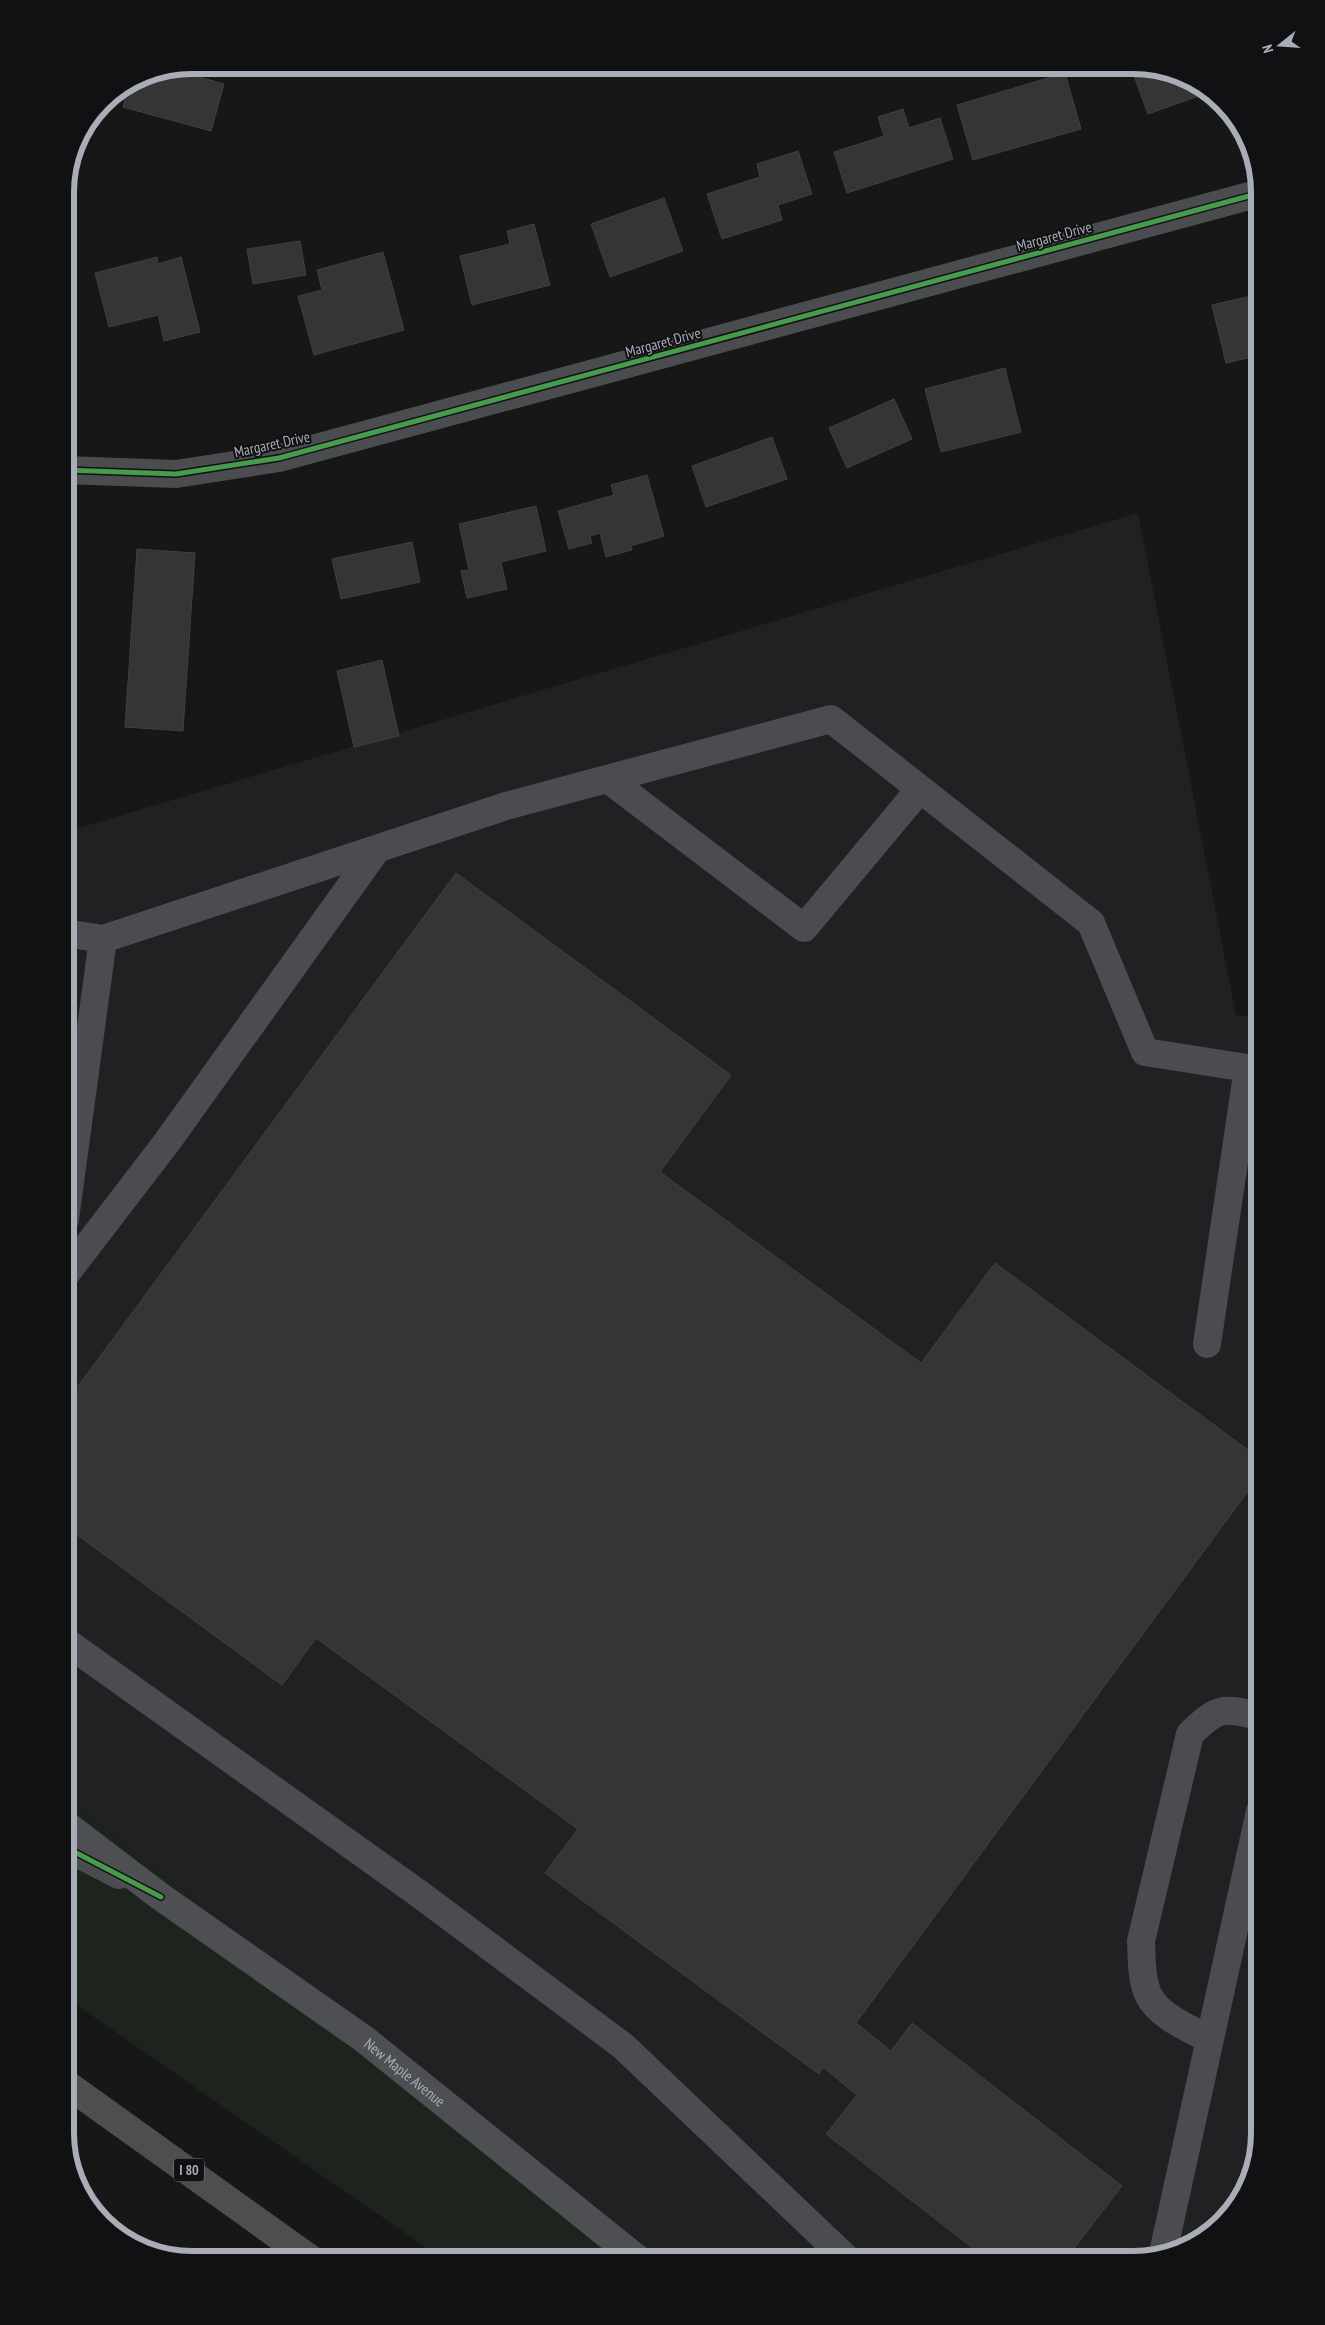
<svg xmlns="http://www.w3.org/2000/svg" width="1325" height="2325" font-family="'PT Sans Narrow',sans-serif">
<rect width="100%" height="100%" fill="#171717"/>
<path fill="#212123" d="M1138 513 1236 1015 1260 1018V2134L1239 2204 1189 2247 1133 2260H627L479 2123 65 1798V832Z"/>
<path fill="#1d241e" d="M65 1798 479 2123 627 2260H444L65 1997Z"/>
<path fill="#353536" stroke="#3f4043" d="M1149 68 1204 86 1207 93 1148 114 1133 73Z
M171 69 224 84 211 131 123 107 129 84 143 75Z
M1065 73 1081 129 973 160 957 105Z
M903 109 909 128 940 118 953 159 847 193 834 152 884 136 878 117Z
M798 151 812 194 778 205 782 220 722 239 707 194 760 177 757 164Z
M664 198 683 251 610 277 591 224Z
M534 224 550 285 472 305 460 256 510 244 507 231Z
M300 241 306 275 253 284 247 249Z
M383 252 404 330 314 355 298 296 322 290 317 270Z
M157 257 158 264 181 257 200 332 164 341 158 315 109 327 95 273Z
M1260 294V355L1226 363 1212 305Z
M1005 368 1021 432 941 452 925 389Z
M894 399 912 439 847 468 829 428Z
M772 437 787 479 706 507 692 466Z
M647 475 664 536 631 546 632 550 606 557 600 533 590 536 592 543 569 549 558 511 614 495 611 485Z
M536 506 546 551 501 562 507 589 467 598 461 571 469 570 459 524Z
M412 542 420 582 341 599 332 559Z
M137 549 195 553 183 731 125 727Z
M382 660 399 736 354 747 337 671Z
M456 873 731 1075 660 1172 921 1363 995 1263 1260 1459V1475L856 2023 891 2051 912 2023 1122 2186 1065 2260H988L826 2134 857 2095 823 2067 819 2074 545 1873 578 1829 316 1638 282 1685 65 1526V1404Z"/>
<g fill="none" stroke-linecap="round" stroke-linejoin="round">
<path stroke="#4b4c50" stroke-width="28" d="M65 470 176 474 279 458 1260 193
M608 779 804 928 920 789
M103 939 506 806 831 719 1091 923 1145 1052 1260 1070
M65 1219 103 939 65 933
M65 1275 167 1142 377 849
M1207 1344 1248 1068
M65 1641 418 1893 623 2046 848 2260
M65 1847 119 1875
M1209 2039C1190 2029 1159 2016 1149 1996 1141 1980 1142 1959 1141 1941L1190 1734C1219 1706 1222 1708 1260 1716
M1163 2253 1260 1811"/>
<path stroke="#4d4f52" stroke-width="28" id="s1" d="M65 1824 161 1897 364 2039 639 2260"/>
<path stroke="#4e4e51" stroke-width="28" d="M65 2083 312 2260"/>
<g stroke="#111113" stroke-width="8">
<path id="cycleway" d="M65 470 176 474 279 458 1260 193
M65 1847 161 1897"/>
</g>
<use href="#cycleway" stroke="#469c4c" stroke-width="5"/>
</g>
<g text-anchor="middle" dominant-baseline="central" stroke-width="4" stroke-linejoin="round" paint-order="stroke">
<rect fill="#111113" stroke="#7b7e86" stroke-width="1" x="174" y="2158.5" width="30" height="23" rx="4"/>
<g font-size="14" font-weight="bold" fill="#a8adb8">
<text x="189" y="2170">I 80</text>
</g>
<g font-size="15" fill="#a8adb8" stroke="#111113">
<text transform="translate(1054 236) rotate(-15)">Margaret Drive</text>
<text transform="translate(663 342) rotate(-15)">Margaret Drive</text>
<text transform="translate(272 444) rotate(-12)">Margaret Drive</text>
<text stroke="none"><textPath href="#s1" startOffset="421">New Maple Avenue</textPath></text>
</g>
</g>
<path d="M0 0H1325V2325H0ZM192 74H1133A118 118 0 0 1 1251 192V2133A118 118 0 0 1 1133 2251H192A118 118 0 0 1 74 2133V192A118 118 0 0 1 192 74Z" fill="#111113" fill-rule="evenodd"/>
<path fill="none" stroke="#a8adb8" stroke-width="6" d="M192 74H1133A118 118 0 0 1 1251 192V2133A118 118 0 0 1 1133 2251H192A118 118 0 0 1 74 2133V192A118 118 0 0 1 192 74Z"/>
<g transform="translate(1280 45) rotate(253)" stroke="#111113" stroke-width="4" paint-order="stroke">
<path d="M0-4L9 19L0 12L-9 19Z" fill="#a8adb8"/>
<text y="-8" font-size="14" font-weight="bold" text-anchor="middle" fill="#a8adb8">N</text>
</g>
</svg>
